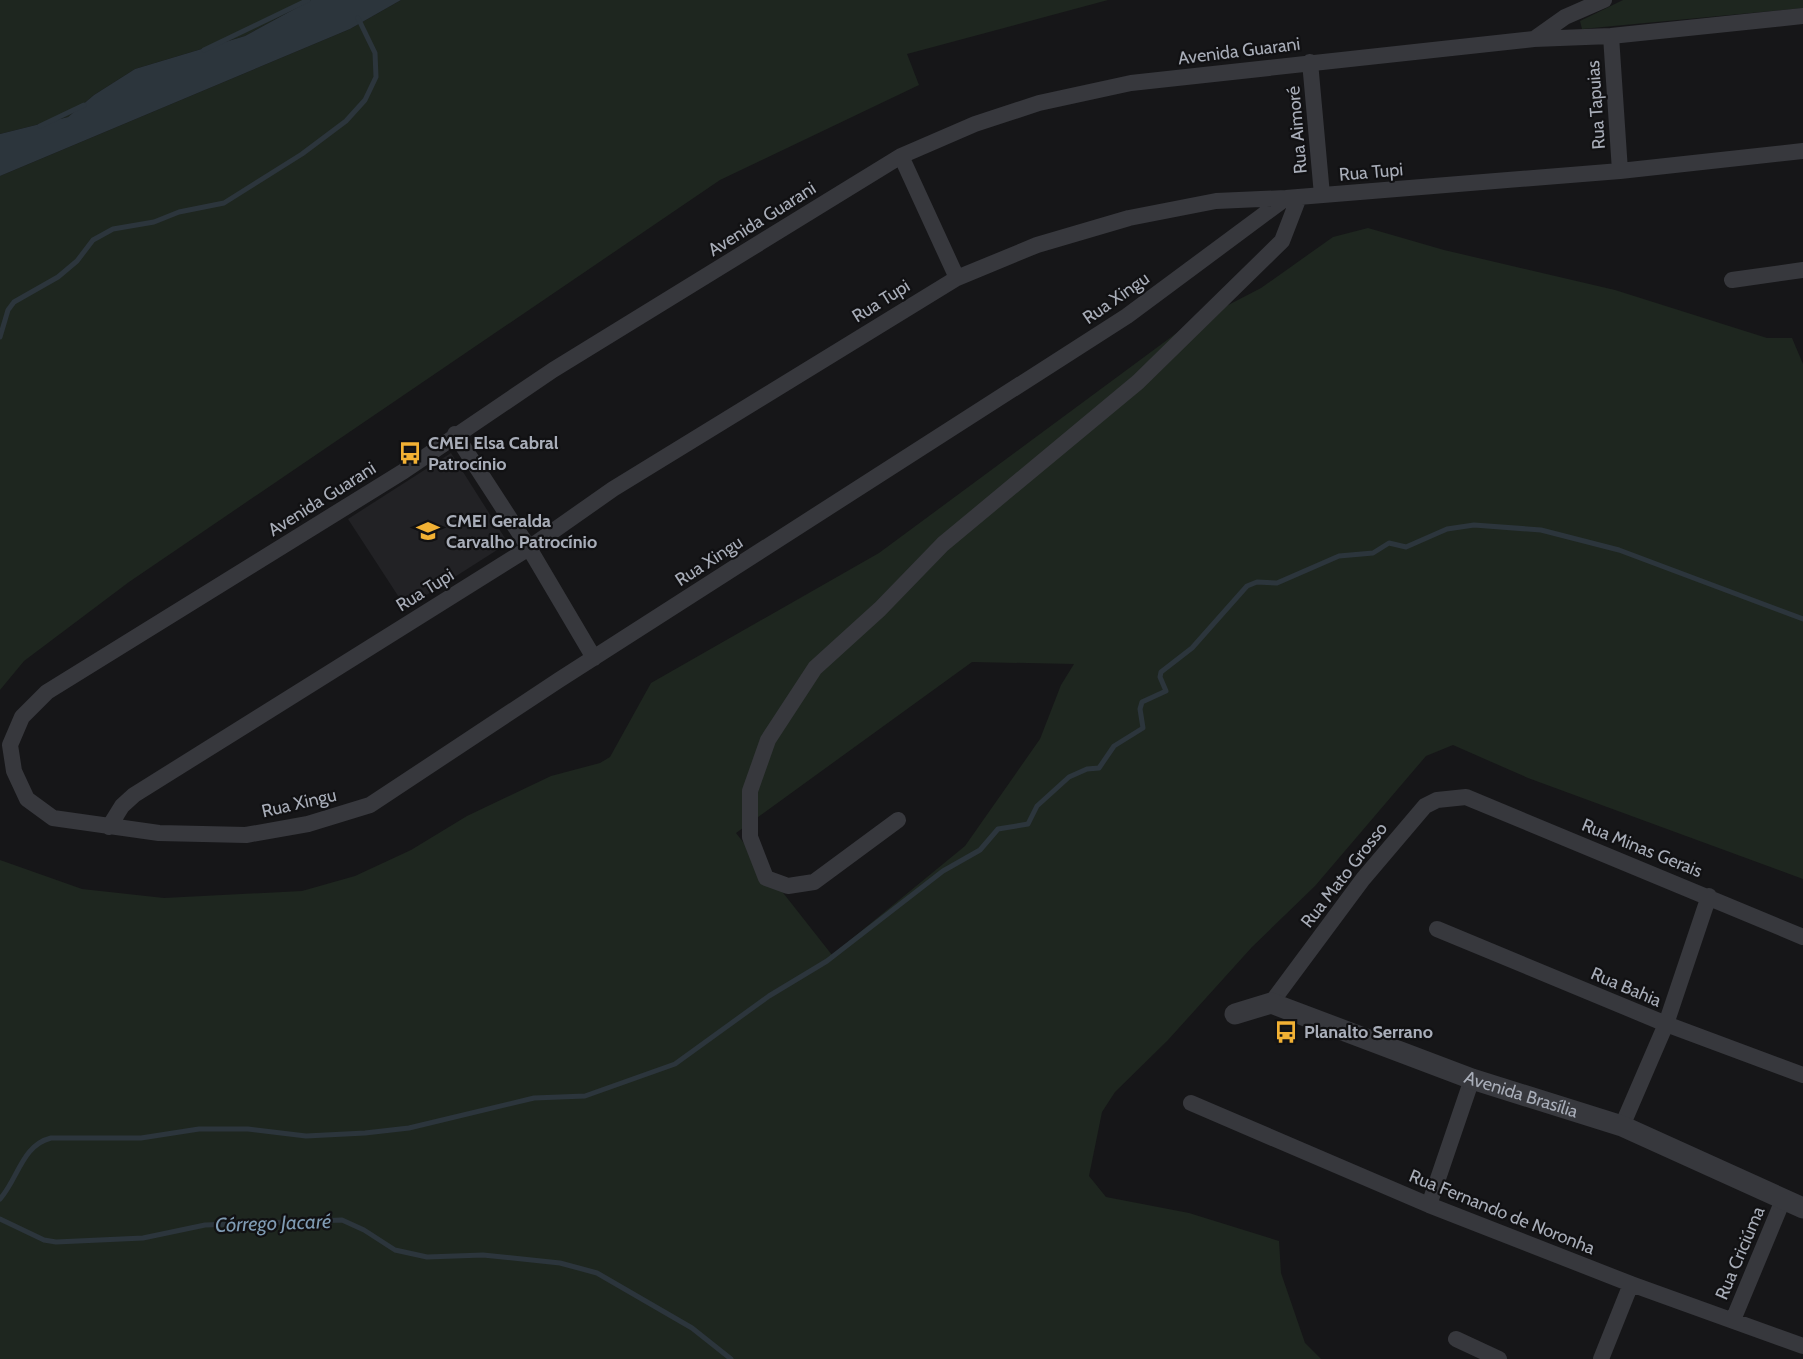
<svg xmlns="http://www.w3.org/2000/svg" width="1803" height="1359" font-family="Cabin,sans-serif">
<rect width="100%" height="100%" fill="#161618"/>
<path fill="#222225" d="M451 453 508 543 406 608 348 519Z"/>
<path fill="#1e261f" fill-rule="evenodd" d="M0 0H311L245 36 135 69 94 95 68 117 0 134Z
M401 0H1108L907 54 919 85 720 180 129 582 24 661 0 690V176L350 29Z
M1623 0H1803V8L1582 29 1580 21Z
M1368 228 1444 250 1615 290 1767 338H1792L1803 364V879L1528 778 1453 745 1426 756 1315 886 1252 947 1168 1040 1115 1092 1102 1112 1089 1176 1106 1197 1189 1213 1279 1241 1281 1273 1305 1343 1321 1359H0V860L82 889 164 898 302 891 355 876 411 850 467 816 551 776 600 763 610 757 651 683 879 553 1182 329 1261 288 1333 237ZM972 662 1074 664 1061 685 1040 739 965 846 832 955 736 833Z"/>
<path fill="#2c353c" d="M311 0H401L350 29 0 176V134L68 117 94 95 135 69 245 36Z"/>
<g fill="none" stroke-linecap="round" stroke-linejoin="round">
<path stroke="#2c353c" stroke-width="5" d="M204 50 308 0
M40 126 84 105
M0 337 8 310 14 302 58 277 77 261 93 240 113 229 154 222 179 212 224 203 302 154 346 121 365 100 376 77 375 53 358 18
M0 1199C18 1179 22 1145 51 1138H141L199 1129H248L306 1136 365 1133 409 1128 534 1098 585 1096 675 1064 769 996 827 961 943 871 980 850 998 829 1028 824 1037 806 1069 777 1087 769 1099 768 1114 746 1143 728 1140 709 1142 702 1166 691 1160 677 1161 672 1192 648 1247 586 1257 582 1277 583 1339 556 1373 553 1389 543 1406 547 1447 529 1474 525 1541 530 1619 550 1803 619
M0 1219 44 1240 56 1242 143 1238 205 1225 342 1220 364 1230 395 1250 427 1257 483 1255 560 1263 597 1273 692 1328 731 1359"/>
<path stroke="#37383d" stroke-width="16" d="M1611 36 1620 171
M1534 39 1565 17 1604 0
M1310 62 1322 195
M901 156 957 278
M1286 198 1127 316 559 680 370 805 308 824 246 835 159 833 53 818 27 799 14 771 10 745 22 717 47 692 404 471 553 370 901 156 975 124 1039 103 1131 83 1534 39 1611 36 1803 16
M1732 280 1803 270
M455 434 529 548 594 658
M898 820 814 882 788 886 766 878 750 837V791L768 740 815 668 880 609 943 544 1138 382 1282 241 1299 197
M109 827 122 806 134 795 529 548 613 489 957 278 1037 245 1129 218 1216 201 1286 198 1620 171 1803 151
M1437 929 1666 1024 1803 1075
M1271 1003 1363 879 1425 806 1437 800 1466 797 1803 937
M1191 1103 1429 1205 1631 1284 1803 1346
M1622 1126 1666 1024 1709 896
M1429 1205 1472 1079
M1733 1320 1783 1200
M1456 1339 1499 1359
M1601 1359 1631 1284"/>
<path stroke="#37383d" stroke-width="21" id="s1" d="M1235 1014 1271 1003 1472 1079 1622 1126 1803 1208"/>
</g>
<defs>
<g id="bus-bare" transform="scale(1.8)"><path d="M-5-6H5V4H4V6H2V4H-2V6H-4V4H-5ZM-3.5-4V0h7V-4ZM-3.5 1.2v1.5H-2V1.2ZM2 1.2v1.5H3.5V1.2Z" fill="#f2b134" stroke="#111113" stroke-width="2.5" paint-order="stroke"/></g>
<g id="school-bare" transform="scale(1.8)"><path d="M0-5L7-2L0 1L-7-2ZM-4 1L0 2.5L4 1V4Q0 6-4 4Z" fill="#f2b134" stroke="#111113" stroke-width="2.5" paint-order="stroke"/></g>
</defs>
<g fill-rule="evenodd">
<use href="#bus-bare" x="410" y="453"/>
<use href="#school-bare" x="428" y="531"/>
<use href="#bus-bare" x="1286" y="1032"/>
</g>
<g text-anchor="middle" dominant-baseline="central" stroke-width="4.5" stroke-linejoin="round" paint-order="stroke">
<g font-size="18" fill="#a8adb8" stroke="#111113">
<text transform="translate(1239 51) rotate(-7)">Avenida Guarani</text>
<text transform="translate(1596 105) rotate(-94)">Rua Tapuias</text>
<text transform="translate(1297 130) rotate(-95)">Rua Aimoré</text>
<text transform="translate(1371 172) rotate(-5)">Rua Tupi</text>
<text transform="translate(762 219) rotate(-32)">Avenida Guarani</text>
<text transform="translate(1116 298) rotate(-35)">Rua Xingu</text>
<text transform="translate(881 301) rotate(-32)">Rua Tupi</text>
<text transform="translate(322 499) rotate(-32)">Avenida Guarani</text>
<text transform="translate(709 561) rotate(-33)">Rua Xingu</text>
<text transform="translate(425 590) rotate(-32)">Rua Tupi</text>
<text transform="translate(299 803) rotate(-13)">Rua Xingu</text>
<text transform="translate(1642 848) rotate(22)">Rua Minas Gerais</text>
<text transform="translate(1344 875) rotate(-52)">Rua Mato Grosso</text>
<text transform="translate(1626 987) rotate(23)">Rua Bahia</text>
<text stroke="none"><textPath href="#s1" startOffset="304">Avenida Brasília</textPath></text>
<text transform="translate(1502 1212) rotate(22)">Rua Fernando de Noronha</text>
<text transform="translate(1740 1253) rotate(-67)">Rua Criciúma</text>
</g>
<g font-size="18" font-weight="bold" fill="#a8adb8" stroke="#111113" text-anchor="start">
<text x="428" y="443">CMEI Elsa Cabral<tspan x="428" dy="21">Patrocínio</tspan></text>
<text x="446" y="521">CMEI Geralda<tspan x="446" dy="21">Carvalho Patrocínio</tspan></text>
<text x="1304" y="1032">Planalto Serrano</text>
</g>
<g font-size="20" font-style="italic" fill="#7f9bb3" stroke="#111113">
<text transform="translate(273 1223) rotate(-2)">Córrego Jacaré</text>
</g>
</g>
</svg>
